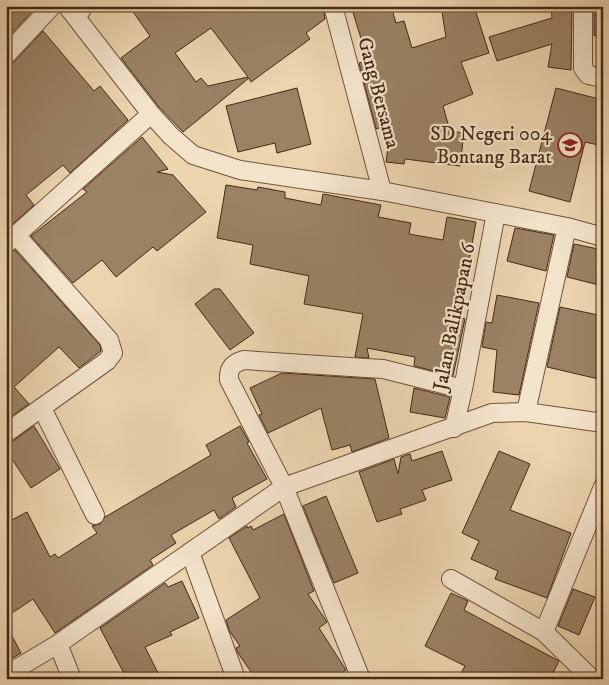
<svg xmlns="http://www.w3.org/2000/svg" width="609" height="685" font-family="'IM FELL DW Pica',serif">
<rect width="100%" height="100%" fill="#ecd4af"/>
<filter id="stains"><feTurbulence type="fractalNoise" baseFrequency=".004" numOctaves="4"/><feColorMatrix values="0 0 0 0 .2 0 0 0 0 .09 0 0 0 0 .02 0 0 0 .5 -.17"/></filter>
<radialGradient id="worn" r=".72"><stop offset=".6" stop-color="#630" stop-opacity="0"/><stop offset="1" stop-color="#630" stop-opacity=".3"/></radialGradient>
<path fill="#9b8265" stroke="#442a14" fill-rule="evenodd" d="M6 6H37L6 39Z
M129 6H323L325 19 306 33 310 39 251 82 249 78 183 132 159 107 121 58 150 36ZM211 28 248 77 208 86 201 78 196 82 175 53Z
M351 6H391L396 23 404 21 412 48 446 37 441 6H474L489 53 461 62 473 94 443 106 450 131 464 133 460 166 405 159 404 164 386 162 391 124 376 129 359 63 368 61Z
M551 6H572L571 70 548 67 552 44 497 61 489 37 552 18Z
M603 6V33L594 36V9Z
M43 31 94 91 100 86 128 120 70 173 63 165 26 195 34 205 6 230V65L14 62Z
M297 88 311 144 277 153 275 143 238 152 226 106Z
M556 88 603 100V146L585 142 570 202 529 191Z
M142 137 168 169 157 172 173 175 206 212 157 251 153 247 116 277 102 260 73 283 31 236 87 192 83 189Z
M226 185 257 190 258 187 285 192V198L321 205 323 194 381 205 378 217 411 223 409 234 443 240 447 217 476 222 459 317 465 319 453 376 414 366 415 357 367 348 369 358 355 357 363 314 304 304 309 276 250 264 253 245 217 238Z
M515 228 554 235 546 271 507 261Z
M574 244 603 250V286L567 277Z
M15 250 100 345 101 351 79 368 59 347 14 387 29 404 6 420V254Z
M214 289H220L254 333 230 350 195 304Z
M497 295 539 303 519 395 493 392 497 350 482 347 486 322 492 323Z
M560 307 603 316V380L547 367Z
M282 373 375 379 389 438 352 452 350 445 332 450 321 408 268 433 259 415 262 414 250 388Z
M414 388 450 397 445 418 410 412Z
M34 426 60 469 31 488 6 450V446Z
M240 426 249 442 247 443 267 479 232 498 236 507 219 519 214 510 171 535 176 543 150 560 153 565 55 633 33 599 6 617V523L27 512 50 557 55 554 58 558 97 533 92 526 100 524 105 517 117 510 211 455 206 445Z
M442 451 452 480 422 490 426 500 400 509 402 514 377 522 359 472 394 459 398 474 401 457 410 454 412 461Z
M499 451 530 464 510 510 571 533 547 598 495 579 498 571 471 559 479 541 462 533Z
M326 496 358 573 334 583 303 506Z
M284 514 314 591 308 594 327 622 319 628 346 670 334 679H256L238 653 236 648 240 646 230 632 226 620 260 598 229 538 247 526 248 528 251 526 253 530Z
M182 581 199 618 170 632 172 635 145 647 161 679H127L100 628 165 583 168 587Z
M573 589 595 597 579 635 558 626Z
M451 593 468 601 464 610 559 661 550 679H458L465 666 425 646Z
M6 625 21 653 6 662Z"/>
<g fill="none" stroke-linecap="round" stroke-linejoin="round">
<g stroke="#6e543b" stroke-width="11">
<path id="lane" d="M79 22 89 6"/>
</g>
<g stroke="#6e543b" stroke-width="20">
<path id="street" d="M67 6 151 114 171 136 193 155 240 170 382 191 567 227 603 237
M333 6 382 191
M583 6V68L588 75 603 78
M6 55 52 6
M6 244 151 114
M463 389 383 369 366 368 244 360C233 363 228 368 229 380L284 487 492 413 526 412 603 423
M42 408 95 515
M526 412 567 227
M454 428 463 389 496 213
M6 433 107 361 113 353 109 340 16 235
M190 552 236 679
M451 579 544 632 592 679
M544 632 603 487
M58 644 72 679
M6 675 58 644 284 487 361 679"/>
</g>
<use href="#lane" stroke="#f3e3cb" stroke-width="9"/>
<use href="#street" stroke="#f3e3cb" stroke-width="18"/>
</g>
<defs>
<g id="school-ring" transform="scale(1.25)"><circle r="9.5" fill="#f3e3cb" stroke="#8f2418" stroke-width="1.5"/><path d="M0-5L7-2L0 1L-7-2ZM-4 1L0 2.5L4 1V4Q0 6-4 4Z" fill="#8f2418"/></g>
</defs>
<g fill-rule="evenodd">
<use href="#school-ring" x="570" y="145"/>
</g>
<g text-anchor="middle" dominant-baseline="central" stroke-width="4.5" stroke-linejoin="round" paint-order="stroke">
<g font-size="20" fill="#442a14" stroke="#f3e3cb">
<text transform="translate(378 93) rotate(75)">Gang Bersama</text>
<text transform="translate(455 317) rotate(-79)">Jalan Balikpapan 6</text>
</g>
<g font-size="20" fill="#442a14" stroke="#f3e3cb" text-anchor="end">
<text x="552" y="134">SD Negeri 004<tspan x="552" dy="23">Bontang Barat</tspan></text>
</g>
</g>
<rect width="609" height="685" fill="none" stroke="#ecd4af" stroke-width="25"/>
<rect x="8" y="8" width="594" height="670" fill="none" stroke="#442a14" stroke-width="2.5"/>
<rect x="12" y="12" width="584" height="660" fill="none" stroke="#442a14"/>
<rect width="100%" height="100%" filter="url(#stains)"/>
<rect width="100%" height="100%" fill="url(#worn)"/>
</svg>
